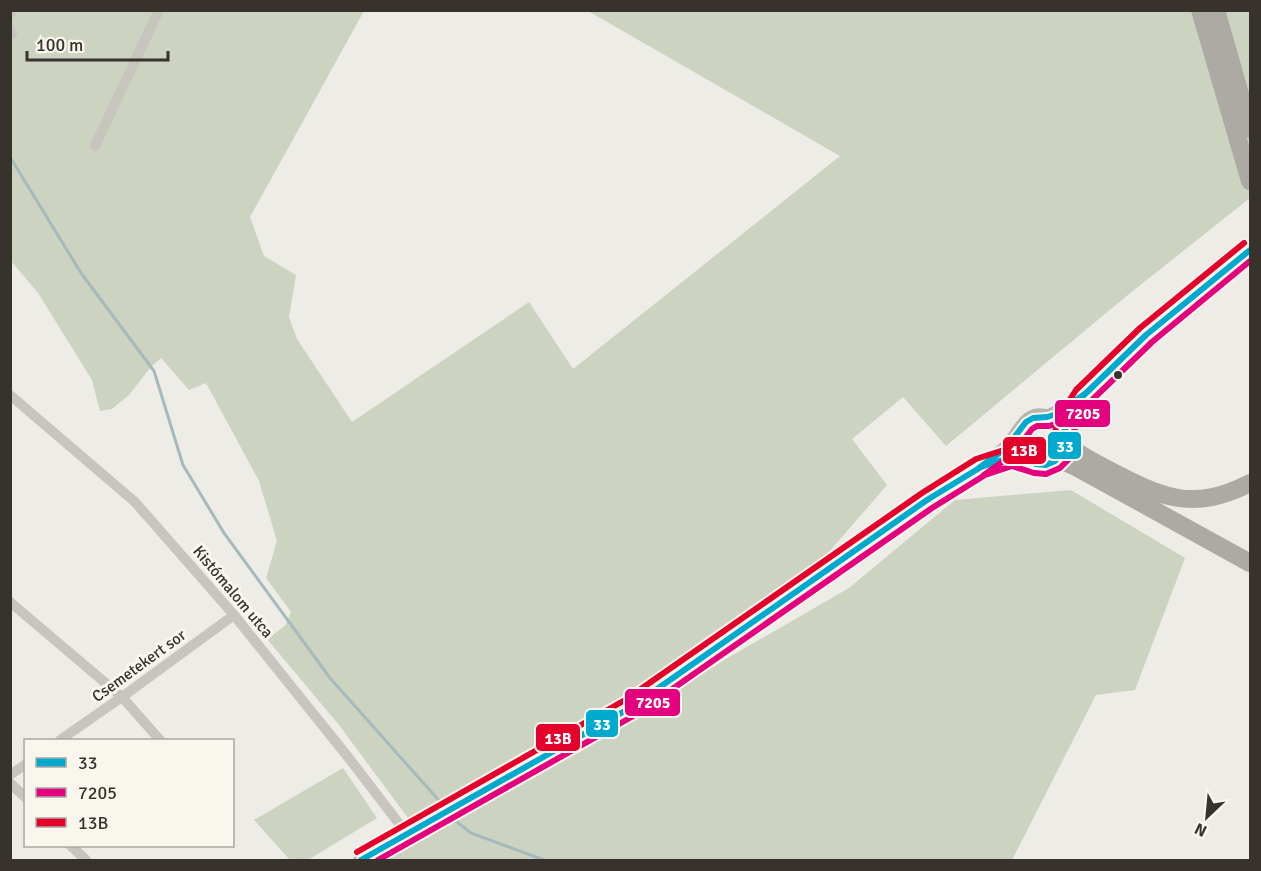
<svg xmlns="http://www.w3.org/2000/svg" width="1261" height="871" font-family="Signika,sans-serif">
<rect width="100%" height="100%" fill="#eeece6"/>
<path fill="#ccd3c1" d="M10 11H364L250 217 264 256 296 275 289 317 297 339 352 422 529 302 573 369 840 156 588 11H1250V198L1129 294 946 446 903 397 852 439 887 485 809 575 718 639 626 699 531 757 411 822 339 725 267 639 285 626 291 612 266 578 277 541 259 481 206 383 189 390 161 358 150 368 129 395 112 409 100 411 92 380 38 293 11 261Z
M1071 490 1185 558 1135 690 1096 695 1012 860H377L604 734 726 659 849 588 955 500Z
M343 768 377 818 308 860H290L254 820Z"/>
<g fill="none" stroke-linecap="round" stroke-linejoin="round">
<path stroke="#a4babd" stroke-width="3" d="M10 157 81 273 154 371 183 465 224 533 330 678 443 805
M452 818 471 833 544 860"/>
<path stroke="#c8c4be" stroke-width="10" d="M10 14 12 10
M10 30 12 34
M95 146 159 10
M10 395 135 502 234 615 348 757 407 834
M10 602 122 697 160 740
M60 740 122 697 234 615
M10 775 26 764
M10 783 26 798
M71 846 86 860"/>
<path stroke="#b8b4af" stroke-width="15" d="M1048 417C1088 399 1115 363 1147 335 1180 305 1216 278 1250 250
M361 860C418 827 475 796 533 764 566 745 601 727 632 706 711 653 787 597 865 544 899 520 932 495 968 474 982 466 997 457 1008 446 1021 433 1025 408 1051 418 1057 421 1061 426 1064 432 1071 449 1055 469 1036 464 1028 463 1022 458 1013 457 1003 457 991 464 981 467"/>
<path stroke="#adaaa4" stroke-width="18" d="M1200 10 1250 181
M1216 10 1250 129
M1066 441C1075 454 1093 461 1107 469 1161 497 1192 513 1250 483
M1055 461 1067 463 1076 467 1250 563"/>
<g stroke="#f9f6ee" stroke-width="10">
<path id="bus-1" d="M979 468 1006 448 1026 422 1033 418 1047 417 1057 414 1086 393
M361 860 630 708 927 500 981 467 1011 457 1026 460 1036 464 1046 465 1055 461 1061 455 1064 448 1066 441 1064 432 1072 414 1083 396 1146 335 1250 250"/>
</g>
<g stroke="#f9f6ee" stroke-width="10">
<path id="bus-2" d="M984 475 1012 455 1032 429 1037 426H1049L1061 422 1073 415 1092 400
M378 860 635 715 932 508 985 475 1012 466 1034 473 1046 474 1060 468 1069 459 1075 443 1073 433 1080 418 1090 402 1152 342 1250 261"/>
</g>
<g stroke="#f9f6ee" stroke-width="10">
<path id="bus-3" d="M357 852 625 700 922 493 976 459 1010 448 1029 451 1038 455 1045 456 1050 453 1053 450 1057 441 1055 433 1056 428 1064 409 1076 390 1140 328 1244 243"/>
</g>
<use href="#bus-1" stroke="#00a9ce" stroke-width="6"/>
<use href="#bus-2" stroke="#e5007d" stroke-width="6"/>
<use href="#bus-3" stroke="#e4002b" stroke-width="6"/>
</g>
<circle fill="#38322c" stroke="#f9f6ee" stroke-width="2" cx="1118" cy="375" r="5"/>
<g text-anchor="middle" dominant-baseline="central" stroke-width="6" stroke-linejoin="round" paint-order="stroke">
<g font-size="16" fill="#38322c" stroke="#f9f6ee">
<text transform="translate(233 592) rotate(50)">Kistómalom utca</text>
<text transform="translate(139 666) rotate(-36)">Csemetekert sor</text>
</g>
</g>
<g stroke="#f9f6ee" stroke-width="2">
<rect x="1054" y="399" width="57" height="29" rx="6" fill="#e5007d"/>
<rect x="1047" y="431" width="35" height="29" rx="6" fill="#00a9ce"/>
<rect x="1002" y="436" width="45" height="29" rx="6" fill="#e4002b"/>
<rect x="624" y="688" width="57" height="29" rx="6" fill="#e5007d"/>
<rect x="585" y="709" width="34" height="29" rx="6" fill="#00a9ce"/>
<rect x="535" y="723" width="46" height="29" rx="6" fill="#e4002b"/>
</g>
<g font-size="16" text-anchor="middle" font-weight="bold" fill="#fff">
<text x="1083" y="419">7205</text>
<text x="1065" y="452">33</text>
<text x="1024" y="456">13B</text>
<text x="653" y="708">7205</text>
<text x="602" y="730">33</text>
<text x="558" y="744">13B</text>
</g>
<rect width="1261" height="871" fill="none" stroke="#38322c" stroke-width="24"/>
<rect x="24" y="739" width="210" height="108" fill="#f9f6ee" stroke="#aca8a0" stroke-width="1.5"/>
<rect x="36" y="758" width="30" height="9" fill="#00a9ce" stroke="#aca8a0" stroke-width="1.5"/>
<text x="78" y="769" font-size="18" fill="#38322c">33</text>
<rect x="36" y="788" width="30" height="9" fill="#e5007d" stroke="#aca8a0" stroke-width="1.5"/>
<text x="78" y="799" font-size="18" fill="#38322c">7205</text>
<rect x="36" y="818" width="30" height="9" fill="#e4002b" stroke="#aca8a0" stroke-width="1.5"/>
<text x="78" y="829" font-size="18" fill="#38322c">13B</text>
<g transform="translate(1207 817) rotate(206)" stroke="#f9f6ee" stroke-width="4.5" paint-order="stroke">
<path d="M0-4.5L10 22L0 15L-10 22Z" fill="#38322c"/>
<text y="-9" font-size="16" font-weight="bold" text-anchor="middle" fill="#38322c">N</text>
</g>
<path d="M27 51v9h141v-9" fill="none" stroke="#38322c" stroke-width="3"/>
<text x="36" y="51" font-size="18" fill="#38322c" stroke="#f9f6ee" stroke-width="4.5" paint-order="stroke">100 m</text>
</svg>
